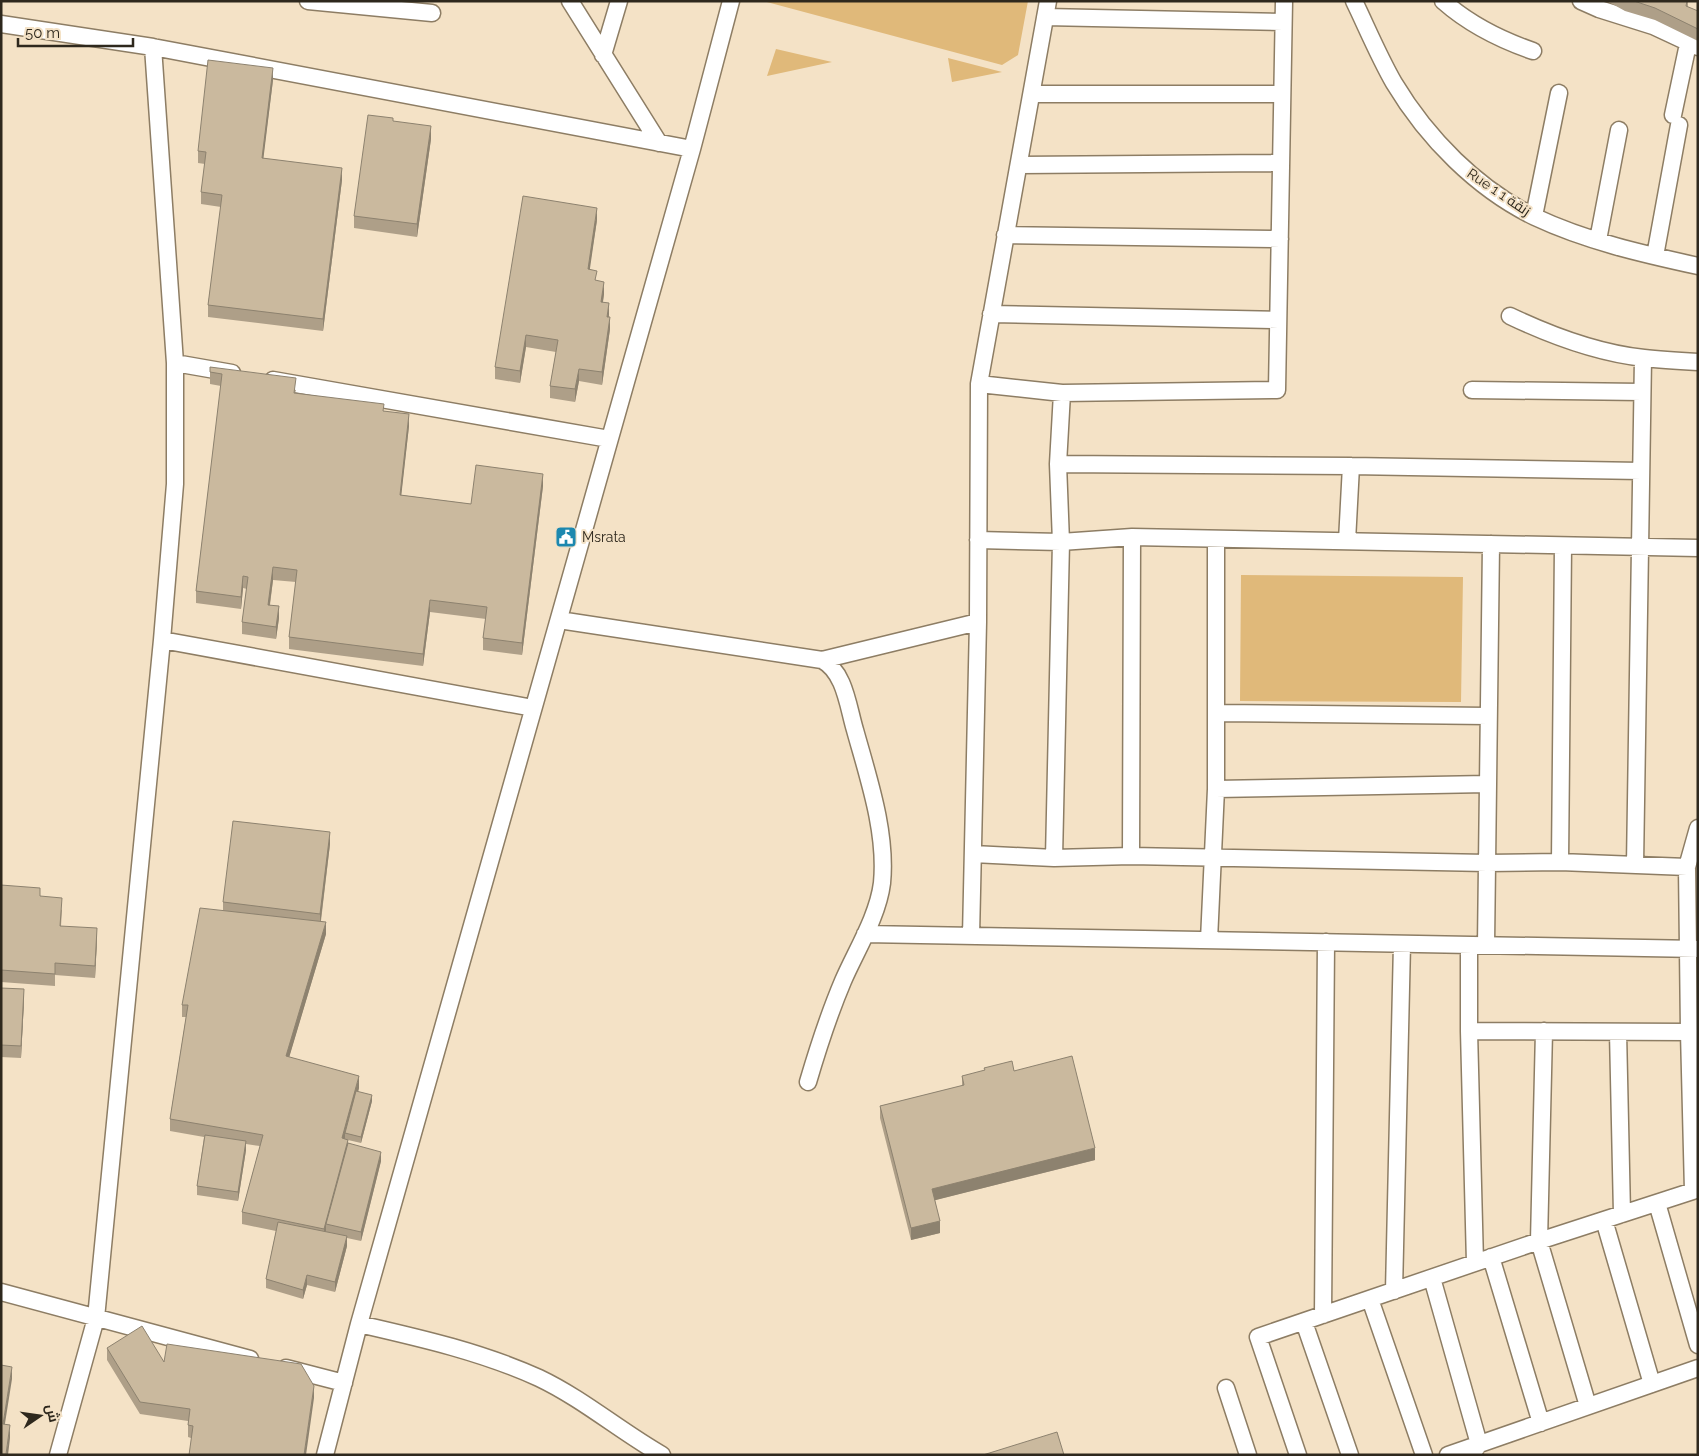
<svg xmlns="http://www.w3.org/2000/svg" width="1699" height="1456" font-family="Raleway,Cairo,sans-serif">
<rect width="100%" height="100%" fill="#f4e2c6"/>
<path fill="#e0b97a" d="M763 1H1028L1018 55 1002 65Z
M776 49 832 62 767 76Z
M948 58 1002 72 952 82Z
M1241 575 1463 577 1461 702 1240 701Z"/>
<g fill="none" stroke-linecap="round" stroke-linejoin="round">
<g stroke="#8d7d64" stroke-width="19">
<path id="minor" d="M308 1 432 13
M570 1 659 143
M1354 1C1367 28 1379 57 1394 83 1427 138 1477 189 1535 217 1586 241 1643 254 1698 266
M1443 1C1469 24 1501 40 1533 51
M1581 1 1599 9 1653 26 1698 47
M1045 17 1283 22
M1 24 153 47 692 149
M603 55 619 1
M1032 94H1282
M1673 115 1688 44
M1020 165 1281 163
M1534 216 1559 93
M1005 235 1280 239
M1598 240 1619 130
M1655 256 1679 125
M991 314 1278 320
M1510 316C1552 336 1597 353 1644 358 1662 360 1680 361 1698 362
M175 363 232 373
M273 380 609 439
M979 384 1062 393 1277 390 1284 1
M1472 390 1642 392
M1058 464 1351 466 1641 471
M978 540 1061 542 1132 537 1698 548
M1347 541 1351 466
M559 620 822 660C845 672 848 707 855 730 868 777 887 832 882 883 878 916 856 951 843 981 829 1014 818 1048 808 1082
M162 640 533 708
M822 660 978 622
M1217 713 1488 716
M1216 789 1487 784
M973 854 1054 858 1131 856 1487 863 1560 862 1687 867
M1131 856 1132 537
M1054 858 1061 542 1058 464 1062 393
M1560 862 1563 546
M1635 865 1643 358
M865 934 1698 949
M971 936 978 622 979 384 1048 1
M1209 940 1216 789V539
M1469 945V1031L1475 1263
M1486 945 1491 544
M1469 1031 1689 1032
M1544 1031 1539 1241 1588 1406
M1618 1032 1622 1214
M1657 1203 1698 1345
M1604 1220 1652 1384
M1491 1257 1541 1423
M1432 1278 1479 1444 1473 1453
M1394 1291 1402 944
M1 1292 250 1359
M1370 1299 1424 1455
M1323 1315 1326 942
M1304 1322 1350 1455
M359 1324C420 1338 482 1352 539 1378 583 1399 620 1431 662 1455
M286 1368 344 1383
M1226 1388 1248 1455
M58 1455 96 1318 162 640 175 484V363L153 47
M325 1455 359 1324 692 149 731 1
M1298 1455 1258 1337 1539 1241 1693 1191 1689 1032 1687 867 1698 828
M1448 1455 1698 1368"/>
</g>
<use href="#minor" stroke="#fff" stroke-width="16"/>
</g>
<path fill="#ae9f88" d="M1607 1H1688V7L1698 11V41L1655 20 1625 11Z
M273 80 263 158 342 180 323 331 208 317V305L221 207 201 204V192L205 164 198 163V151Z
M431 139 417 237 354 228V216Z
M597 220 589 270 604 294 603 302 609 317 610 329 602 385 579 381 575 402 550 398V386L556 352 526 347 520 383 495 379V367Z
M210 367 296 390 295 393 384 411 409 426 401 495 471 504 543 486 522 655 483 650V638L486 619 430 612 423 666 289 649V637L296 582 273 580 270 605 279 618 276 639 242 634V622L247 589 243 588 241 609 196 603V591L221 386 210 384Z
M330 844 321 921 326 934 289 1057 359 1088 358 1092 372 1101 361 1143 348 1140V1143L381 1161 361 1241 347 1238V1246L335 1292 307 1285 303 1299 266 1288V1279L276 1231 242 1224V1212L260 1146 246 1144V1150L238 1201 197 1195V1186L204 1137 170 1131V1119L186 1017H182V1005L223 911V902Z
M1 885 40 896 62 910 61 926 97 940 95 978 55 975V986L1 982Z
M1 988 24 1001 21 1058 1 1057Z
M1014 1071 1095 1160 935 1200 940 1233 911 1240 880 1118V1106L962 1086V1076Z
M107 1348 164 1362 314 1398 191 1438 188 1437V1421L140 1414 107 1360Z"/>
<path fill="#8d826f" d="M273 68V80L262 170V158Z
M431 126V139L417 237V224Z
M342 168V180L323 331V319Z
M597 208V220L588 282V269Z
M604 282V294L601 314V302Z
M609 303V315L607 329V317Z
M610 317V329L602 385V372Z
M526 335V347L520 383V371Z
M579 369V381L575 402V389Z
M409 414V426L400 507V495Z
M543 474V486L522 655V643Z
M273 567V580L268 617V605Z
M243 576V588L241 609V597Z
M430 600V612L423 666V654Z
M279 606V618L276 639V627Z
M330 832V844L320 926V914Z
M326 922V934L286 1068V1056Z
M97 928V940L95 978V966Z
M24 989V1001L21 1058V1046Z
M359 1076V1088L346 1134 345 1133V1139L342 1138Z
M372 1095V1101L361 1143V1137Z
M348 1140V1152L326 1224V1233L324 1241V1229Z
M246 1141V1150L238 1201V1192Z
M1095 1148V1160L932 1201V1189Z
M381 1152V1161L361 1241V1232Z
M940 1221V1233L911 1240V1228Z
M347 1236V1246L335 1292V1282Z
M307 1275V1285L303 1299V1290Z
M12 1367V1379L3 1436V1424Z
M314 1386V1398L306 1455H304Z
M10 1425V1438L8 1455H6Z"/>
<path fill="#cab99e" stroke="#8d826f" d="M1634 1H1687L1686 6 1698 11V29L1655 8Z
M208 60 273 68 262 158 342 168 323 319 208 305 222 195 201 192 206 152 198 151Z
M368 115 393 118V121L431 126 417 224 354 216Z
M523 196 597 208 588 269 597 271 595 280 604 282 601 302 609 303 607 317H610L602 372 579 369 575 389 550 386 558 340 526 335 520 371 495 367Z
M210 367 296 378 294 393 384 404 383 411 409 414 400 495 471 504 476 465 543 474 522 643 483 638 487 607 430 600 423 654 289 637 297 570 273 567 268 605 279 606 276 627 242 622 248 577 243 576 241 597 196 591 222 374 210 372Z
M233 821 330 832 320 914 223 902Z
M1 885 40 888V896L62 898 60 926 97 928 95 966 55 963V974L1 970Z
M200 908 326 922 286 1056 359 1076 342 1138 348 1140 324 1229 242 1212 263 1135 170 1119 188 1005H182Z
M1 988 24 989 21 1046 1 1045Z
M1072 1056 1095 1148 932 1189 940 1221 911 1228 880 1106 964 1085 962 1076 985 1070 984 1068 1012 1061 1014 1071Z
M356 1091 372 1095 361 1137 345 1133Z
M205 1135 246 1141 238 1192 197 1186Z
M348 1143 381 1152 361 1232 326 1224Z
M278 1222 347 1236 335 1282 307 1275 303 1290 266 1279Z
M142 1326 164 1362 167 1344 301 1364 314 1386 304 1455H189L193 1426 188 1425 190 1409 140 1402 107 1348Z
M1 1365 12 1367 3 1424 10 1425 6 1454H1Z
M1057 1432 1064 1455H983Z"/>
<defs>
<g id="civic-square" transform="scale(1.125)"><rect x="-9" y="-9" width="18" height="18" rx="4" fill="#1c88af" stroke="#f4e2c6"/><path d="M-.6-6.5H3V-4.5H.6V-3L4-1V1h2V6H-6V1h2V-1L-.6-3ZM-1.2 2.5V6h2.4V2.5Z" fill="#fff"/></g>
</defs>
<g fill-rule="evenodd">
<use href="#civic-square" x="566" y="537"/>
</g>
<g text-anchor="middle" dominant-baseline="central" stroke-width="4" stroke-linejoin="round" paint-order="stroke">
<g font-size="14" fill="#2e281d" stroke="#f4e2c6">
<text transform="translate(1499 192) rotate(34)">Rue 1 زنقة 1</text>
</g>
<g font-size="14" fill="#2e281d" stroke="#f4e2c6" text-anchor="start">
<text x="582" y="537">Msrata</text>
</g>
</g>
<rect width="1699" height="1456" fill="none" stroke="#2e281d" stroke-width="5"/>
<g transform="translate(40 1416) rotate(77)" stroke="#f4e2c6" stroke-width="4" paint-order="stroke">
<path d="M0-4L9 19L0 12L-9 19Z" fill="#2e281d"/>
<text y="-8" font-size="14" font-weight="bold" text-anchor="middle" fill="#2e281d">ش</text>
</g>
<path d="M18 38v8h115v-8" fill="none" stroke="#2e281d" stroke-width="2.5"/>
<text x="25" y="38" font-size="15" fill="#2e281d" stroke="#f4e2c6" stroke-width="4" paint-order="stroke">50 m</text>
</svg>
